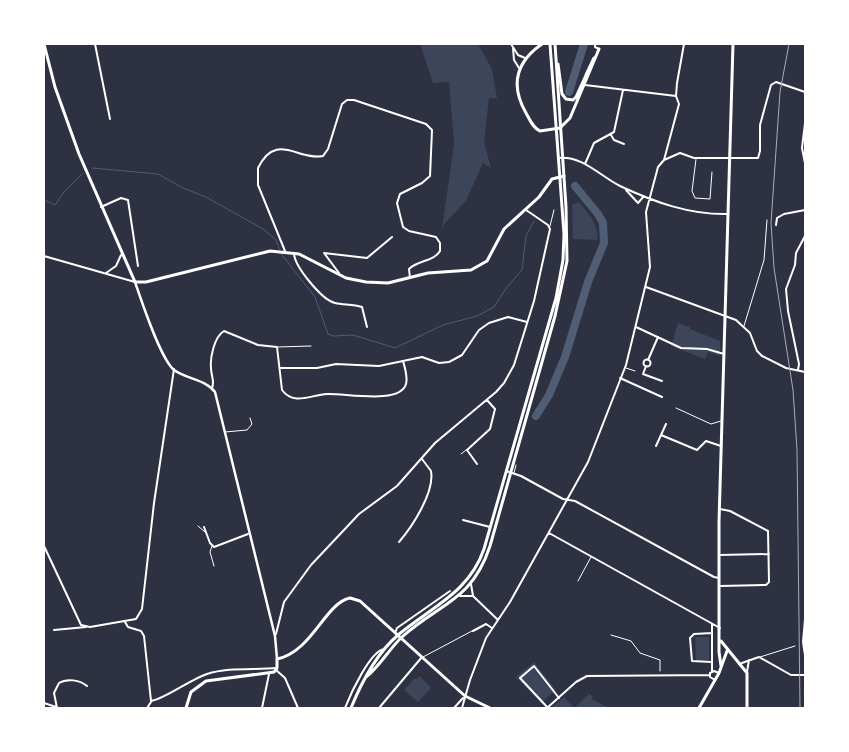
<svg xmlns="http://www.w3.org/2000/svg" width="849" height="752" font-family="'Roboto Condensed',sans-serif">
<rect width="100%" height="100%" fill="#2d3142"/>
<path fill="#3c4559" d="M420 44H478L492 69 497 98H489L484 142 491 168 483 163 466 201 446 222 442 229 454 144 449 82 433 83Z
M579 202C587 212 600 226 597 240L573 239 572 205Z
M678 323 690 327V329L720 341V356L708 352 705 359 671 346Z
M695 637H709V660H696Z
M534 662 556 690 541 703 516 677Z
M420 676 431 688 418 702 404 690 415 678 416 679Z
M589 694 593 696 592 699 609 708H551L564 697 574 708Z"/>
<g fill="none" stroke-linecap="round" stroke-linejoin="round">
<path stroke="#4f5d75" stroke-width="1" d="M92 168 158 174 183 188 206 197 263 229 276 240 282 255 315 297 328 334 333 336 353 335 395 348 443 325 477 316 494 307 507 287 522 270 526 236 534 221
M44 200 55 205 64 192 83 173"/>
<path stroke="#4f5d75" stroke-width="8" d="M569 92 584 44
M536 416 549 395 565 357 588 282 604 243 603 223 598 214 575 186"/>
<path stroke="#fff" stroke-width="1" d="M696 159 692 191 695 198 710 199 712 172
M550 226 554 210
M744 326 764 260 767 220
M278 347 311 346
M626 368 635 371
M676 408 711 424 721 421
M225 432 247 430 252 424 250 418
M461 454 466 450
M514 473 516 465
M198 526 205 532
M212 546 210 552 214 566
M578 581 591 557
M611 635 631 641 640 653 660 660V671
M760 657 795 646"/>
<path stroke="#fff" stroke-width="1" d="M423 657 472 631"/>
<path stroke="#fff" stroke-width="2" d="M95 44 110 119
M511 44 518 55 525 58
M595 44V47L599 49
M513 48 514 60 519 68
M585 85 676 96
M805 123 802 148 805 163
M611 135 614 140 624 144
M558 158C582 155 600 176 620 186 654 202 690 215 728 214
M664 160 680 153 694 158H758L760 151V125L771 85 776 82 805 92
M585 164 594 143 614 132 623 90
M626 190 638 203 644 196
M101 207 121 198 128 200 138 266
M776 225 777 218 784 214 805 210
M285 251 258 185V168C276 131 298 161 323 156L328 149 342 104 347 100H354L426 124 432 130 430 176 422 183 400 194 397 203 403 227 409 231 436 237 440 243V251C433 262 418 260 409 269L410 278
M294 253C294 266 322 300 335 303 344 305 353 304 362 307L367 327
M44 256 135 282
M106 273 116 266 121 255
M339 273 324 253 367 258 392 237
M646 287 736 320 750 333 757 351 762 356 786 368 805 372
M636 327 681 348 707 349 724 354
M643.5 363a3.5 3.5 0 1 1 7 0a3.5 3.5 0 1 1-7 0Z
M648 360 658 337
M646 366 643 374 662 381
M280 368H317L336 364 379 366 422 357 439 363 449 362 462 355 479 330 489 323 508 317 527 322
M798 370 799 364 788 311 786 289 795 265 796 253 805 236
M620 378 662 397
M212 388C215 381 211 376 211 368 210 358 214 337 224 331L258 345 277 347 282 390C294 406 310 395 327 394 345 393 400 405 406 384 408 377 405 368 403 361
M666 424 661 435 697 450 706 441 721 446
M656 446 661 435
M477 464 467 450 490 429 495 409 487 400
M506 471 521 476 563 499 575 501 714 577 719 578
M463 520 490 527
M204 527 210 543 214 547 248 534
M549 533 720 628
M399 542C412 527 435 492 431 471L422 459
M44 546 81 625 90 627 136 619 142 609 154 503 174 369
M719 555 769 554
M471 584 473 596 498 620
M720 586 766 585 769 582 768 531 730 511 720 509
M460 596H473
M805 619 803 642 805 655
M125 622 128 627 141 631 144 636 151 701
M712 624V671
M54 630 86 627
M473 631 486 624 492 628
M395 633 397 628 450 591
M712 633 694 634 690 638 692 661 712 662
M276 634 284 602 311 565 359 514 397 486 435 443 496 392 504 383 514 365 534 301 550 229 548 225 526 210
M739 664 759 657 791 675H805
M276 670 285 678 298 708
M747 672 749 660
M715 680 710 677V673L714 671 719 673
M151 701C163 700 191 679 207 674 228 667 254 670 277 668
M44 703 59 708
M57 708 54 693 59 683C67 678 80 680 87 686
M147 708 151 702
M262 708 269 674
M345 708C350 695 371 649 385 649
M379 708 422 657
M454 708 463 698
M462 708 470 680 486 638 510 602 588 462 626 365 650 267 646 212 658 167 664 160 679 104 676 96 677 83 684 44
M547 708 576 682 587 676 710 675
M548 708 520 678 534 666 559 698"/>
<path stroke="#fff" stroke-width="2.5" d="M135 282C142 302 160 358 174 370 186 379 205 379 215 392L275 636 277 659"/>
<path stroke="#fff" stroke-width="3" d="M44 44 55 87 79 154 135 282H146L270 251 299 254 346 278 366 282 388 283 428 273 471 270 487 261 504 229 539 197 552 179 564 176
M542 44C516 62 510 85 526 113 530 120 533 128 540 131L560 128 570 118 599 49
M558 64 562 94 566 99 573 100 576 97 587 73
M586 75 594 58
M721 641 747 673V708
M721 666 719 652V522L733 44
M186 708 191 692 206 681 274 672 277 668V659C312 652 325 603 350 598L360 601 465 696 490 708
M699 708 719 673 727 651"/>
<path stroke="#fff" stroke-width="3" d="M366 677C380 666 389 649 402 637 440 603 472 601 490 546L555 316 567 261 566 207 555 44
M351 708C362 681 376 654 398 635 431 607 469 593 484 549L556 298 563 260 564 234 550 44"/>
<path stroke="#abadb3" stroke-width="1" d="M789 44 780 92 771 223 774 268 793 390 797 450 800 708"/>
</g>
<rect width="849" height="752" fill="none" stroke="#ffffff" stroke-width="90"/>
</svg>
